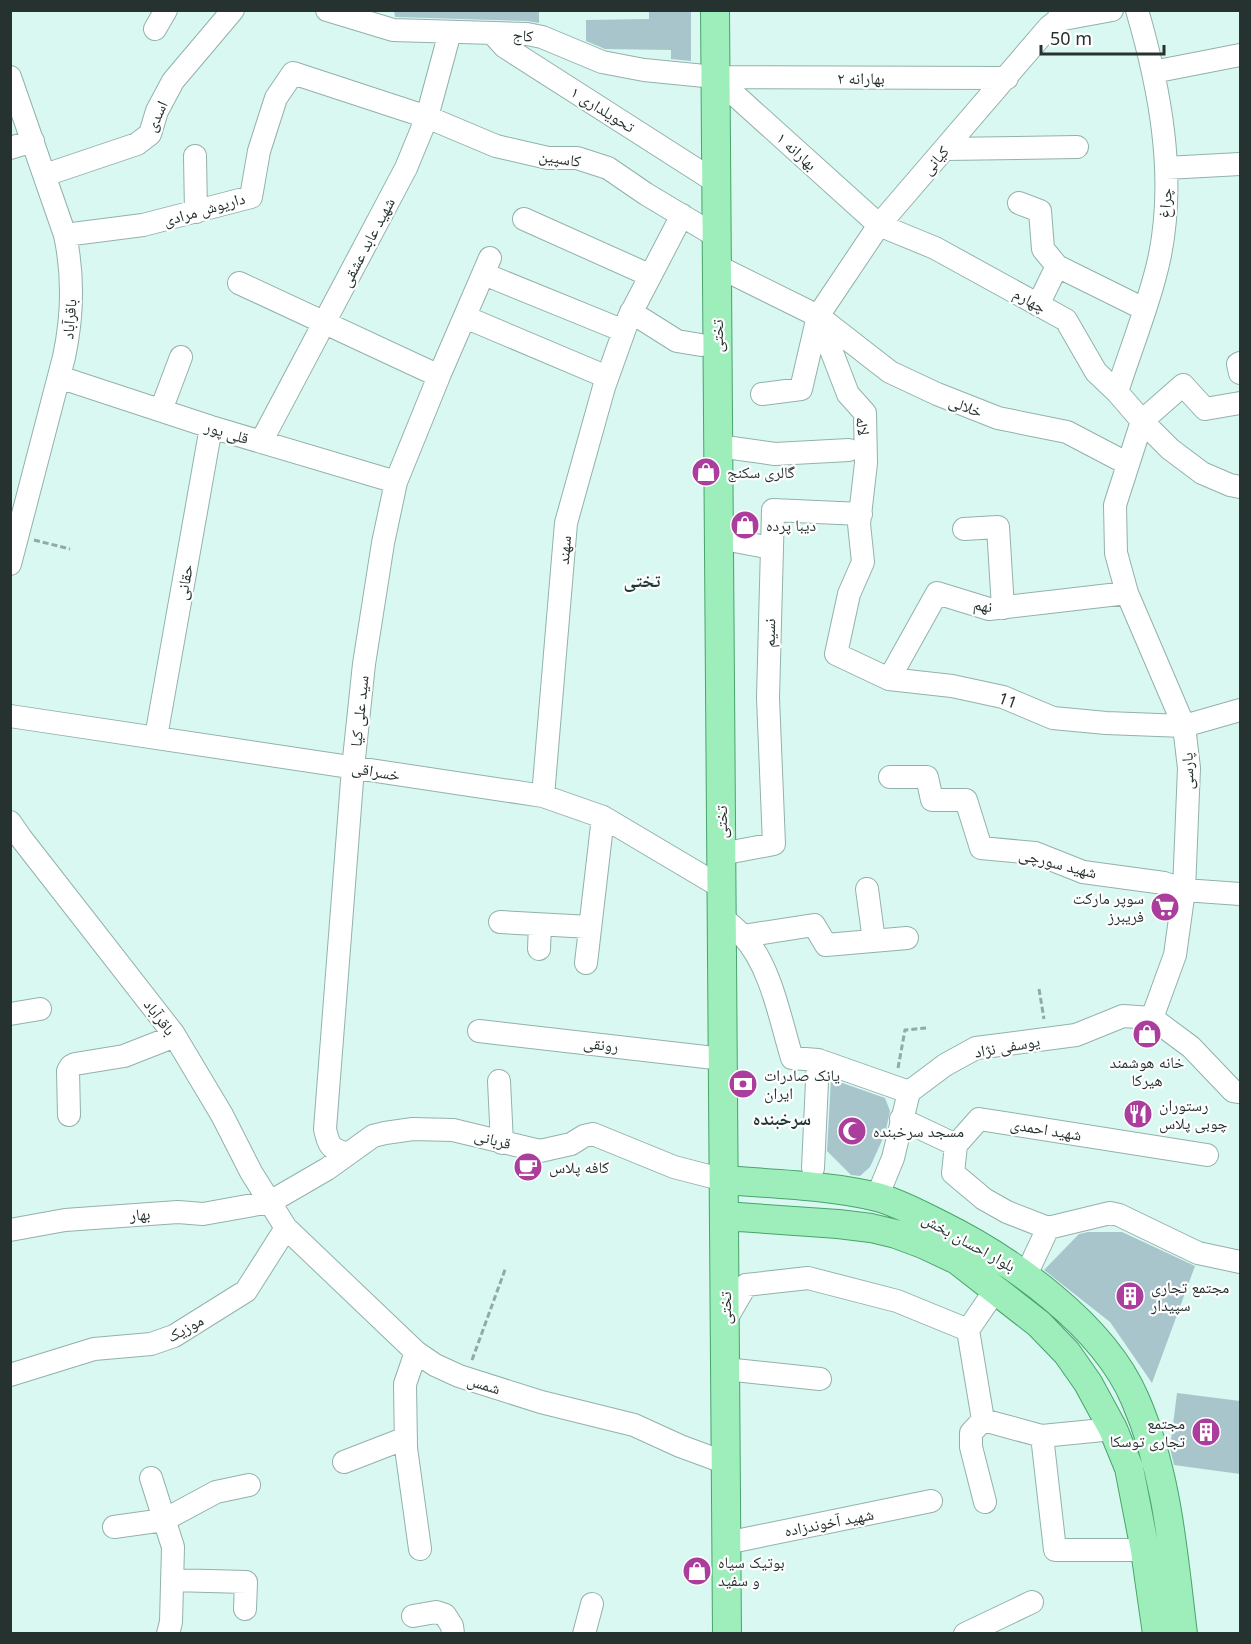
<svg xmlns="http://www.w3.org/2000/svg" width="1251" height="1644" font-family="'Noto Sans','Noto Naskh Arabic',sans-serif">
<rect width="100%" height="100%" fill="#d9f8f2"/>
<path fill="#a8c5cc" d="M394 10H539V23L527 21 395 17Z
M649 10H691V61L671 59V50L605 49 586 41V20L649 19Z
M831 1079 885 1098 890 1111 885 1134 870 1167 860 1176 851 1175 827 1151Z
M1088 1232H1122L1195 1266 1152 1383 1110 1322 1044 1270 1079 1234Z
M1177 1393 1240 1401V1474L1174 1465 1170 1448Z"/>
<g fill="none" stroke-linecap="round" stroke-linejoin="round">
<g stroke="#93b1ab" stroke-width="24">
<path id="minor" d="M327 10 393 30 527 34 542 37 602 62 644 70 715 77 1007 78
M1058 20 1112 10
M155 29 166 10
M493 34 505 47 716 182
M1153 72 1240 55
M10 77 65 235C74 277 73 315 64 357L10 564
M715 77 879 225 935 248 1066 320 1096 372 1117 392 1142 421 1170 449 1202 473 1230 485 1240 487
M10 148 33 141
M945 149 1077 147
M195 156 196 212
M1166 168 1240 164
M45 175 137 144 150 134 157 111 173 81 233 10
M1019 203 1040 211 1043 249 1057 266 1144 309
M524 219 649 275
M65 235 143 225 251 197 259 151 276 98 293 73 427 117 496 146 548 158H577L608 168 646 194 716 236
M717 266 818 316 890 372 937 394 998 418 1067 432 1128 464
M484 274 624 331
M239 283 439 376
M1038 305 1057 266
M631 312 677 341 701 345
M818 316 848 394 865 413 866 463 859 524 863 562 849 594 836 654 889 679 952 686 1003 697 1053 718 1106 723 1184 726 1240 710
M465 317 607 377
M1240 363 1238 364 1240 373
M59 377 211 427 396 482
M1117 392C1131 348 1151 299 1160 255 1176 174 1160 89 1137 10
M762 394 801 389 818 316 879 225 1049 27 1058 20 1061 10
M161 410 181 357
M1142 421 1115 505 1116 553 1127 593 1184 726 1189 768 1184 890 1175 955 1152 1018
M1142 421 1183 385 1205 409 1240 403
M261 442 406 168 427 117 450 32
M718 446 775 454 849 450
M964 529 998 527 1003 608
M719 538 771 548
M889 679 937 593 989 609 1127 593
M10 716 543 796 603 817 721 887
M156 737 211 427
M890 777H927L932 800H966L981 848 1035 853 1083 872 1164 883 1184 890 1240 894
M543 796 566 523 604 387 629 317 682 215
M10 822 21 838 173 1033 222 1115 251 1172 286 1228 416 1352 435 1365 459 1376 541 1402 634 1425 680 1446 726 1463
M721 854 774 844 768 698 773 510 861 514
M867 889 874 941
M722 917C729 923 736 929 743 936 771 966 780 1019 792 1058L818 1060 909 1092
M500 922 590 927
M743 936 814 925 826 945 907 938
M539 949 540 925
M586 963 603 817
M10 1014 40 1009
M1152 1018 1191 1047 1233 1091 1240 1092
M479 1031 723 1059
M499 1081 502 1143
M69 1115 68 1071 71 1066 75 1064 124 1056 175 1036
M901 1119 956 1145 979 1119 1207 1155
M956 1145 953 1173 984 1199 1007 1212 1048 1228
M348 1154C330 1149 329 1146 325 1129L353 768 364 664 383 543 396 482 439 376 490 258
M813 1168 818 1060
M877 1197 893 1158 909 1092 945 1065 976 1048 1076 1035 1123 1016 1152 1018
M10 1230 65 1220 178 1212 203 1214 270 1202 327 1169 373 1136 385 1133 413 1129 453 1130 540 1151 571 1144 584 1136 593 1134 674 1167 724 1180
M1026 1275 1048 1228 1110 1213 1119 1215 1198 1253 1240 1262
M725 1321 746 1285 808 1278 897 1301 968 1330 983 1420 1042 1436 1113 1429
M968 1330 996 1289
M416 1352 405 1384 406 1448 420 1549
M725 1369 820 1379
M10 1375 94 1349 151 1344 174 1336 246 1291 286 1228
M983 1420 971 1433V1447L985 1502
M1042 1436 1055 1550H1145
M344 1462 406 1438
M151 1478 173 1547 171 1622 168 1634
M114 1527 164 1520 216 1492 249 1485
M726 1543 931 1501
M172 1580 246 1582 245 1609
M413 1616 436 1612 445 1615 452 1626 453 1634
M584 1634 592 1604
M965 1634 1032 1602"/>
</g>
<g stroke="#49a46c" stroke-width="30">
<path id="major" d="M715 10 727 1634
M724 1180C772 1184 830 1185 877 1197 899 1203 919 1214 939 1224 1010 1259 1103 1324 1135 1399 1168 1475 1173 1553 1183 1634
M724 1216 838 1224 871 1228 896 1234 923 1244 957 1260 1039 1324 1067 1353 1088 1383 1113 1429 1129 1468 1145 1550 1157 1634"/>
</g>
<path stroke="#92a9a5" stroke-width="3" stroke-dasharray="6 3" stroke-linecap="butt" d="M34 540 70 549
M1039 989 1044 1019
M898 1068 905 1030 926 1028
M472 1360 506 1267"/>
<use href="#minor" stroke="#fff" stroke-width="22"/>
<use href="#major" stroke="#9deeba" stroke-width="28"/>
</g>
<defs>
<g id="shop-disc" transform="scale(1.5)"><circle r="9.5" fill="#ab3d9c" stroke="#fff"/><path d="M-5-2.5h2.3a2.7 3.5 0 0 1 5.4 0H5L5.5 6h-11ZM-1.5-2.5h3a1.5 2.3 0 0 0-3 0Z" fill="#fff"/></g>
<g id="supermarket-disc" transform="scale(1.5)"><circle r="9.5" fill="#ab3d9c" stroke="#fff"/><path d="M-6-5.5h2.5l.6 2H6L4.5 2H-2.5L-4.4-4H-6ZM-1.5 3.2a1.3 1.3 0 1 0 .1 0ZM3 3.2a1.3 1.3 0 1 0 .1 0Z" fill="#fff"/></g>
<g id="bank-disc" transform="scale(1.5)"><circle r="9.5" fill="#ab3d9c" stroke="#fff"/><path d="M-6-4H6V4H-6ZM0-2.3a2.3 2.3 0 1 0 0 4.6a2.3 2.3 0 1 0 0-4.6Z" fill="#fff"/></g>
<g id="restaurant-disc" transform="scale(1.5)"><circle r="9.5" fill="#ab3d9c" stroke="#fff"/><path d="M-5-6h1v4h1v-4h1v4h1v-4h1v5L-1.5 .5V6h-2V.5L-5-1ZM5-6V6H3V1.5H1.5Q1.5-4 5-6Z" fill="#fff"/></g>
<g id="mosque-disc" transform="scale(1.5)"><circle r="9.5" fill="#ab3d9c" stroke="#fff"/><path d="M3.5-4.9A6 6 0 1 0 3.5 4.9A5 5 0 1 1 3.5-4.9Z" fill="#fff"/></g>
<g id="cafe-disc" transform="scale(1.5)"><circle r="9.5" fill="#ab3d9c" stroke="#fff"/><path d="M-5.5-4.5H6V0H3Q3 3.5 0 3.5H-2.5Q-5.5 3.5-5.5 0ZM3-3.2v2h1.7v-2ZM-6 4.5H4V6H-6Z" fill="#fff"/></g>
<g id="building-disc" transform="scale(1.5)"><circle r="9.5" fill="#ab3d9c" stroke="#fff"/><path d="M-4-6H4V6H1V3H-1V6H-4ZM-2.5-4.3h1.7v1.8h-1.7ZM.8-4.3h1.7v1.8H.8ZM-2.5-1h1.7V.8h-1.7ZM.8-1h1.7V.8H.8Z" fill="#fff"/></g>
</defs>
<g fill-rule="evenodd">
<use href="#shop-disc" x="706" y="472"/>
<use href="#shop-disc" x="745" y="525"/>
<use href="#supermarket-disc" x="1165" y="907"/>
<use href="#shop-disc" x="1147" y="1034"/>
<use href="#bank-disc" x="743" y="1084"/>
<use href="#restaurant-disc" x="1138" y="1114"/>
<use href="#mosque-disc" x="852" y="1131"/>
<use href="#cafe-disc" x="528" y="1167"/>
<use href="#building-disc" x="1130" y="1296"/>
<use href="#building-disc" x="1206" y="1432"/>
<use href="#shop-disc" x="697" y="1571"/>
</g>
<g text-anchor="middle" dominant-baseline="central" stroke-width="4.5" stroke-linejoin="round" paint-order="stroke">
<g font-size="16" fill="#263230" stroke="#fff">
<text transform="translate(523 35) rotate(4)">کاج</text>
<text x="861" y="78">بهارانه ۲</text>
<text transform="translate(603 109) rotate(32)">تحویلداری ۱</text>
<text transform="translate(156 116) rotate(-65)">اسدی</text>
<text transform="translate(797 151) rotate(42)">بهارانه ۱</text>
<text transform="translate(560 158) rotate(8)">کاسپین</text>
<text transform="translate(935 160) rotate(-49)">کیانی</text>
<text transform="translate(1165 203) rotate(-86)">چراغ</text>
<text transform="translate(204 209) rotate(-16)">داریوش مرادی</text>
<text transform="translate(367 242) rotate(-62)">شهید عابد عشقی</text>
<text transform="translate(1030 300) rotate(29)">چهارم</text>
<text transform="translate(69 319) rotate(-85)">باقرآباد</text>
<text transform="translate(717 336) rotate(-90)">تختی</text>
<text transform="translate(966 406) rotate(21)">خلالی</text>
<text transform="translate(863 426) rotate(82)">لاله</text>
<text transform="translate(227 432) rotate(17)">قلی پور</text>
<text transform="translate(564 550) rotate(-85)">سهند</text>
<text transform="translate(184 582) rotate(-80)">حقانی</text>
<text transform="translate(983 605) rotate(10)">نهم</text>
<text transform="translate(769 633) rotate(-89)">نسیم</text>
<text transform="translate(1008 700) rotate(20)">11</text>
<text transform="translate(359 711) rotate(-84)">سید علی کیا</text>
<text transform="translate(376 771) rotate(9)">خسراقی</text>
<text transform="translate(1187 771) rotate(-91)">پارسی</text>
<text transform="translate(721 822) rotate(-90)">تختی</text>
<text transform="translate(1058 863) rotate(14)">شهید سورچی</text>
<text transform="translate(160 1017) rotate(53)">باقرآباد</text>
<text transform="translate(601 1044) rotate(6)">رونقی</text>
<text transform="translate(1007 1046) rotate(-10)">یوسفی نژاد</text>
<text transform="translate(1046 1129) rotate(9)">شهید احمدی</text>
<text transform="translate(493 1139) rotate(15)">قربانی</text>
<text transform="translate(140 1214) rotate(-4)">بهار</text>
<text transform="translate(969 1242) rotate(29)">بلوار احسان بخش</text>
<text transform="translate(725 1308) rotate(-90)">تختی</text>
<text transform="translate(185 1328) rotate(-29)">موزیک</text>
<text transform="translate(484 1384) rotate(17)">شمس</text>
<text transform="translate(829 1522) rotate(-11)">شهید آخوندزاده</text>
</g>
<g font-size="16" fill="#263230" stroke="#fff" text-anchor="start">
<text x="727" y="472">گالری سکنج</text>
<text x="766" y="525">دیبا پرده</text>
<text x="1144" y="898" text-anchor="end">سوپر مارکت<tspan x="1144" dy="18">فریبرز</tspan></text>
<text x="1147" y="1062" text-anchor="middle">خانه هوشمند<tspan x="1147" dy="18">هیرکا</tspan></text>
<text x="764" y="1075">یانک صادرات<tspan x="764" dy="18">ایران</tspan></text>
<text x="1159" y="1105">رستوران<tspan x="1159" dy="18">چوبی پلاس</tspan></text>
<text x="873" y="1131">مسجد سرخبنده</text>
<text x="549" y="1167">کافه پلاس</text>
<text x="1151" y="1287">مجتمع تجاری<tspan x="1151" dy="18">سپیدار</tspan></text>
<text x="1185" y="1423" text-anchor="end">مجتمع<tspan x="1185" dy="18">تجاری توسکا</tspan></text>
<text x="718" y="1562">بوتیک سیاه<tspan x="718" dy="18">و سفید</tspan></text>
</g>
<g font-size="18" font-weight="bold" fill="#1d3833" stroke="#fff">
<text x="642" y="580">تختی</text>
<text x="782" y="1118">سرخبنده</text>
</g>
</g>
<rect width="1251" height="1644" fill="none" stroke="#263230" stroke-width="24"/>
<path d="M1041 45v9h123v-9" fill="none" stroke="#263230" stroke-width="3"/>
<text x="1050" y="45" font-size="18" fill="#263230" stroke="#ffffff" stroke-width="4.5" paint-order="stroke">50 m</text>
</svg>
